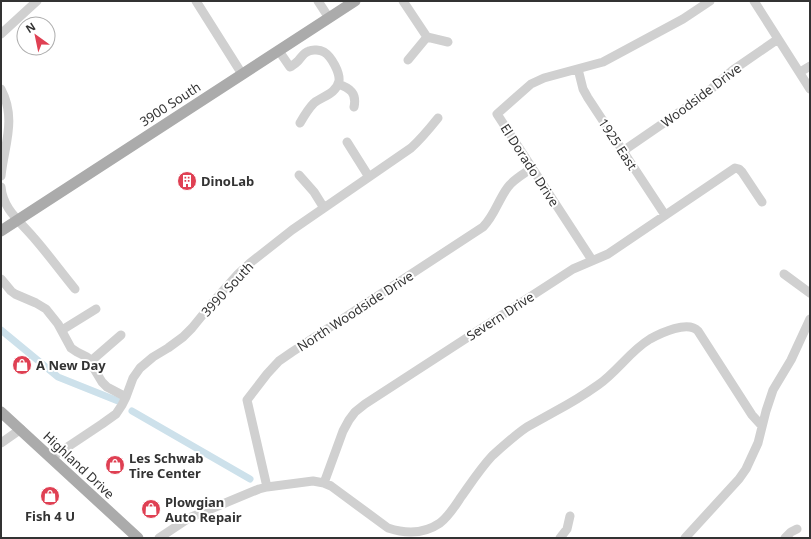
<svg xmlns="http://www.w3.org/2000/svg" width="811" height="539" font-family="'Noto Sans',sans-serif">
<rect width="100%" height="100%" fill="#fff"/>
<g fill="none" stroke-linecap="round" stroke-linejoin="round">
<path stroke="#cde1eb" stroke-width="7" d="M1 330 58 377 118 401
M132 411 250 479"/>
<path stroke="#d0d0d0" stroke-width="9" d="M196 1 242 74
M318 1 329 18
M403 1 427 37 448 42
M754 1 810 89
M1 34 37 1
M279 51 290 67C293 65 295 64 298 61 301 58 303 53 309 51 313 49 320 50 324 52 332 57 340 73 339 81 336 94 323 96 314 103 308 109 304 116 300 123
M408 60 427 37
M578 69 583 89 588 98 665 215
M800 72 810 66
M338 84C350 88 357 93 354 107
M1 89C17 119 4 146 1 176
M347 142 369 177
M623 151 703 96 733 70 778 39
M299 175 314 192 324 208
M1 187C3 210 21 222 34 238 48 254 61 272 75 289
M592 260 497 114 531 84 544 78 603 62 683 19 710 1
M784 274 810 293
M1 279 11 291 15 294 36 303 46 309 58 324 71 348 77 352 87 357 91 361 93 367 102 382 107 387 126 397
M62 330 96 309
M91 361 121 335
M1 443 21 429
M51 458 102 424 116 414 122 405 126 397 133 378 140 368 153 357 168 348 183 337 192 328 214 301 238 274 250 263 292 230 411 148C421 139 430 128 438 118
M324 483 343 431 349 420 355 412 365 404 573 269 608 254 735 168 739 169 742 172 762 202
M267 487 247 400 267 374 279 361 292 352 483 227C495 215 498 200 508 187 514 179 524 174 532 168
M159 538 189 518 259 489 267 487 313 481 324 483 331 486 388 528C406 534 424 534 440 523 449 516 455 506 461 497 471 483 480 469 492 456 503 446 515 435 527 427 536 422 545 417 554 412 569 404 584 395 598 385 617 372 630 351 650 339 661 333 688 320 698 331L752 415 762 426
M560 538 567 529 570 516
M685 538 739 479 746 469 758 443 766 411 773 390 791 360 810 319
M785 538 791 532 797 529"/>
<path stroke="#ababab" stroke-width="11" d="M1 231 355 1
M1 412 138 538"/>
</g>
<defs>
<g id="building-disc" transform="scale(1)"><circle r="9.5" fill="#df4053" stroke="#fff"/><path d="M-4-6H4V6H1V3H-1V6H-4ZM-2.5-4.3h1.7v1.8h-1.7ZM.8-4.3h1.7v1.8H.8ZM-2.5-1h1.7V.8h-1.7ZM.8-1h1.7V.8H.8Z" fill="#fff"/></g>
<g id="shop-disc" transform="scale(1)"><circle r="9.5" fill="#df4053" stroke="#fff"/><path d="M-5-2.5h2.3a2.7 3.5 0 0 1 5.4 0H5L5.5 6h-11ZM-1.5-2.5h3a1.5 2.3 0 0 0-3 0Z" fill="#fff"/></g>
</defs>
<g fill-rule="evenodd">
<use href="#building-disc" x="187" y="181"/>
<use href="#shop-disc" x="22" y="365"/>
<use href="#shop-disc" x="115" y="465"/>
<use href="#shop-disc" x="50" y="496"/>
<use href="#shop-disc" x="151" y="509"/>
</g>
<g text-anchor="middle" dominant-baseline="central" stroke-width="4" stroke-linejoin="round" paint-order="stroke">
<g font-size="13" fill="#333" stroke="#fff">
<text transform="translate(701 95) rotate(-37)">Woodside Drive</text>
<text transform="translate(170 104) rotate(-33)">3900 South</text>
<text transform="translate(618 144) rotate(57)">1925 East</text>
<text transform="translate(530 165) rotate(57)">El Dorado Drive</text>
<text transform="translate(227 289) rotate(-47)">3990 South</text>
<text transform="translate(355 311) rotate(-33)">North Woodside Drive</text>
<text transform="translate(500 316) rotate(-33)">Severn Drive</text>
<text transform="translate(79 465) rotate(43)">Highland Drive</text>
</g>
<g font-size="13" font-weight="bold" fill="#333" stroke="#fff" text-anchor="start">
<text x="201" y="181">DinoLab</text>
<text x="36" y="365">A New Day</text>
<text x="129" y="458">Les Schwab<tspan x="129" dy="15">Tire Center</tspan></text>
<text x="165" y="502">Plowgian<tspan x="165" dy="15">Auto Repair</tspan></text>
<text x="50" y="516" text-anchor="middle">Fish 4 U</text>
</g>
</g>
<rect width="811" height="539" fill="none" stroke="#333333" stroke-width="4"/>
<g transform="translate(36 36) rotate(327)"><circle r="19" fill="#ffffff" stroke="#adadad"/>
<path d="M0-3L7 15L0 10L-7 15Z" fill="#df4053"/>
<text y="-6" font-size="11" font-weight="bold" text-anchor="middle" fill="#333333">N</text>
</g>
</svg>
